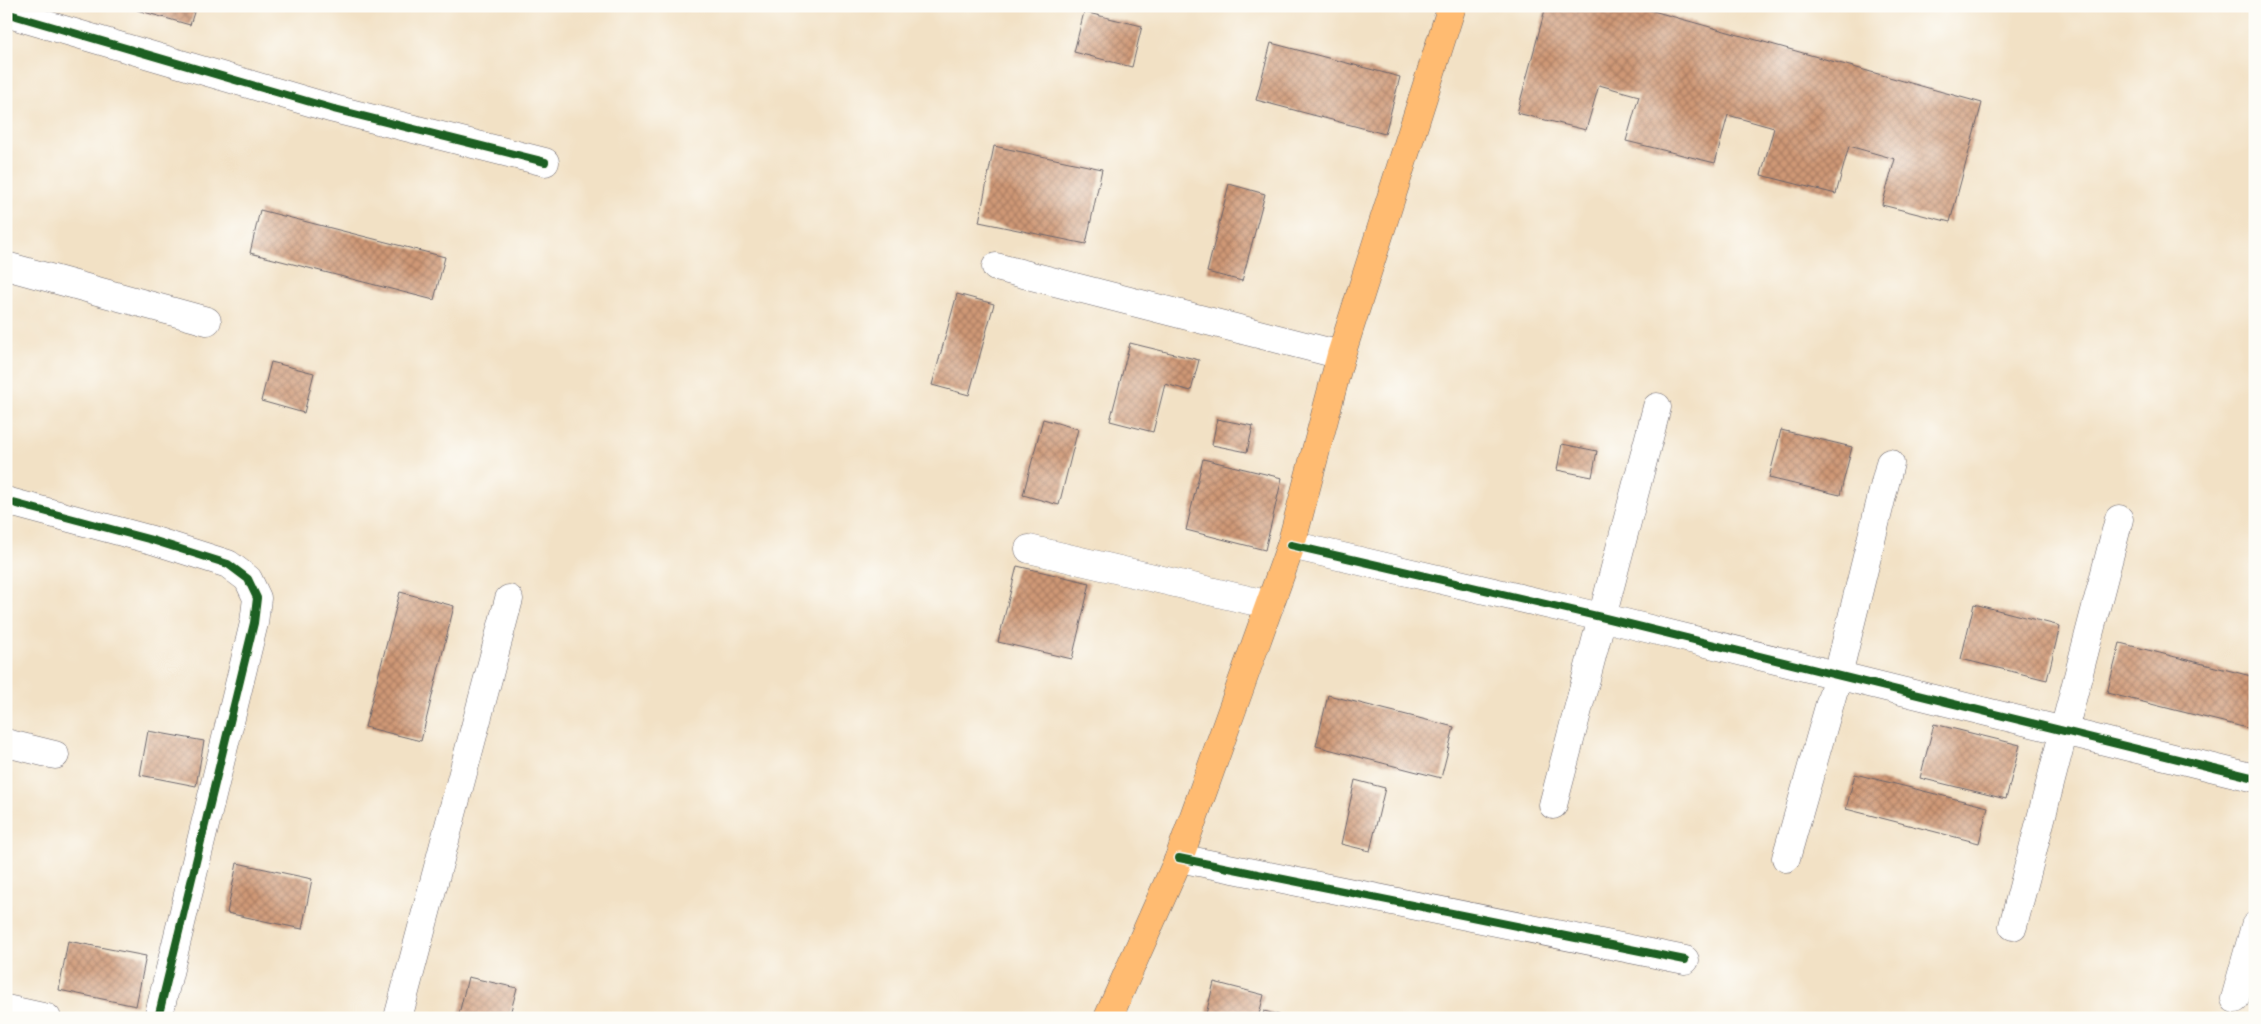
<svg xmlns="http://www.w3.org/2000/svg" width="2261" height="1024" font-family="'Playpen Sans',sans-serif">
<defs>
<pattern id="building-cross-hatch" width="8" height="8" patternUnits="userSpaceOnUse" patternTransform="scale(1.25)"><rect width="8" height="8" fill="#cf9876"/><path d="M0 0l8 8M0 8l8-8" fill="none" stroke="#a87c62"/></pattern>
</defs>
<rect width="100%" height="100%" fill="#fdfcf7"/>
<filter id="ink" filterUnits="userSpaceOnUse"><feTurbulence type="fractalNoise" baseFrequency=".02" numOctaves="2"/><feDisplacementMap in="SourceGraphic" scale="10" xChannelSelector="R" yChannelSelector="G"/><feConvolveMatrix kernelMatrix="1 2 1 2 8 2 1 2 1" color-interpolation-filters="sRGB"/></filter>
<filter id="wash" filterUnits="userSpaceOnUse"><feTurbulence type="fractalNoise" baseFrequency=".0096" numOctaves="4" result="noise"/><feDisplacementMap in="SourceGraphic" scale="20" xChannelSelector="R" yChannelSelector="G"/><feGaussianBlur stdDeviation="1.12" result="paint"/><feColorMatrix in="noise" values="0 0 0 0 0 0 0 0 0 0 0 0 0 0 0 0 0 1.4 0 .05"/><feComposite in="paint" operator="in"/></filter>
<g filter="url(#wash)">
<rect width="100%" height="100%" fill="#f2e1c5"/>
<g id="blocks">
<path fill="url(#building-cross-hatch)" d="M138 6H196L190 25 137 10Z
M1546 6H1635L1982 103 1950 222 1882 205 1895 159 1849 146 1836 194 1761 175 1774 128 1728 115 1715 163 1626 141 1639 96 1599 85 1586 130 1517 113Z
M1084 12 1142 26 1132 67 1074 52Z
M1271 43 1400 77 1385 134 1256 100Z
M994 146 1102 169 1086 244 979 222Z
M1229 184 1265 194 1242 281 1207 272Z
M260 210 445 257 434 300 250 253Z
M957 294 994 304 969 395 932 385Z
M1130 343 1199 360 1191 391 1165 384 1153 432 1110 421Z
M271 362 314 373 304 413 261 401Z
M1043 419 1078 429 1059 505 1023 495Z
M1217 419 1253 426 1247 452 1212 445Z
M1781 430 1852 447 1840 495 1769 478Z
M1562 444 1597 451 1592 477 1557 470Z
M1203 459 1282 478 1265 550 1186 530Z
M1017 566 1090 583 1072 659 998 642Z
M400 592 454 606 421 741 365 727Z
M1974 604 2060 626 2047 680 1961 659Z
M2120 643 2255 677V730L2107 693Z
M1328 695 1454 727 1441 778 1316 746Z
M1934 724 2020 745 2006 799 1920 778Z
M148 731 204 741 196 786 140 775Z
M1855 774 1988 807 1979 843 1846 809Z
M1355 780 1385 788 1370 851 1341 844Z
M237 863 312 879 302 929 227 913Z
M68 941 146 956 136 1006 59 990Z
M468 977 517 988 509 1018H458Z
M1214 982 1264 995 1258 1018H1205Z
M1264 1011 1286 1017V1018H1262Z"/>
</g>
</g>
<g filter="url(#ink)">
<use href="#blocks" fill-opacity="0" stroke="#6b656b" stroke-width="1"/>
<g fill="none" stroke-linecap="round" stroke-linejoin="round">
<g stroke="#6b656b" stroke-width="29">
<path id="minor" d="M6 13 334 109 545 162
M6 266 207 321
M996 267 1341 355
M6 501 152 540 228 564 248 579 257 598 254 623 158 1018
M1291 545 1601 617 2255 778
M1029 549 1270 605
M6 743 55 755
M1553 805 1657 407
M1179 858 1685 960
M1786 858 1838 675 1890 463
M2013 926 2119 519
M2235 999 2255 926
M6 1009 47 1018
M398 1018 509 599"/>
</g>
<g stroke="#6b656b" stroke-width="29">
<path id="major" d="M1108 1018 1179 858 1291 545 1341 355 1452 6"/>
</g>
<use href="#minor" stroke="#fff" stroke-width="28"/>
<use href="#major" stroke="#ffbb71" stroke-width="28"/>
<g stroke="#fdfcf7" stroke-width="11">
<path id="cycleway" d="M6 13 334 109 545 162
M6 501 152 540 228 564 248 579 257 598 254 623 158 1018
M1291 545 1601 617 2255 778
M1179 858 1685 960"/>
</g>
<use href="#cycleway" stroke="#1b5e20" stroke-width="8"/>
</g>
</g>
<rect width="2261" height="1024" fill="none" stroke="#fdfcf7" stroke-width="25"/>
</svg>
